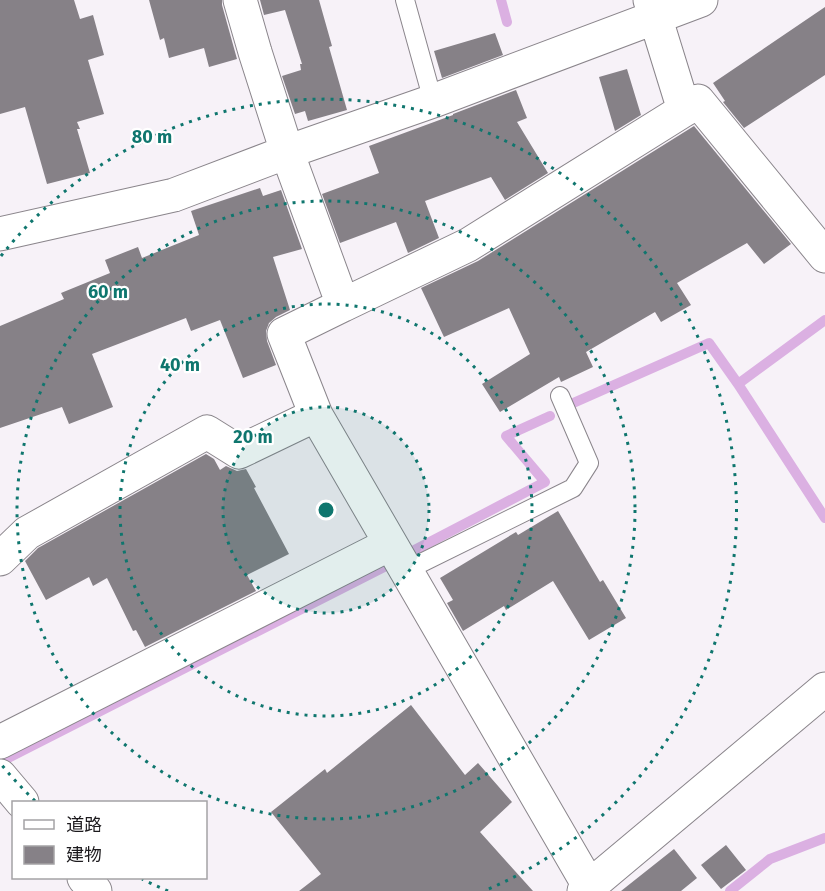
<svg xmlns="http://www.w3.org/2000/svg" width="825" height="891" font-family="'Fira Sans','Noto Sans JP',sans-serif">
<rect width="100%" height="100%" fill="#f7f2f8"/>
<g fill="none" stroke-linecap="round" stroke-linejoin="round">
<path stroke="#dbb0e2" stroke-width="10" d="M501 0 507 22
M738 384 825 320
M571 404 709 343 738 384 825 518
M405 555 545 482 506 436 550 416
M6 759 384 567
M730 891 770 859 825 838"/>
</g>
<path fill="#868187" d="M0 0H74L80 19 93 15 104 55 88 60 104 114 77 122 80 129H77L90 173 47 184 25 107 0 114Z
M149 0H222V5L237 59 209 67 204 48 169 58 164 38 160 40Z
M260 0H319L332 46 329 47 347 110 308 121 305 111 295 114 282 76 301 70 300 64H302L285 10 264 15Z
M825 7V75L744 128 723 102 725 101 713 83Z
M495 33 503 55 442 78 434 51Z
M627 69 641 115 615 131 599 77Z
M516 90 527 118 517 122 548 173 505 200 491 177 425 201 439 238 408 253 396 222 340 243 322 194 379 173 369 146 453 115V114Z
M694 126 791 244 764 264 747 243 677 283 691 305 661 322 655 312 586 352 593 367 561 382 559 377 500 412 482 384 530 354 509 308 444 337 421 288 478 261Z
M260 188 263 196 281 190 302 249 273 257 290 310 276 317 269 323 266 331 267 341 276 365 243 378 220 320 191 331 186 318 92 354 113 407 69 424 62 407 0 428V326L64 299 61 293 110 273 105 260 138 247 142 258 199 235 191 211Z
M206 454 214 459 220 470 226 466 237 471 246 469 256 487 254 488 289 554 247 575 256 591 145 647 136 630 133 631 107 578 93 586 89 577 46 600 25 561 38 548Z
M558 511 600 582 603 580 626 618 589 640 553 581 506 610 504 606 463 631 447 603 453 600 440 578 516 532 518 535Z
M411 705 465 775 478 763 512 802 480 832 533 891H299L321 874 271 812 325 769 327 773Z
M726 845 746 870 721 889 701 865Z
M674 849 697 878 681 891H621Z"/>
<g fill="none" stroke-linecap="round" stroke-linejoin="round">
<g stroke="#8a858b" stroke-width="20">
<path id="service" d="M405 0 433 101
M405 571 573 488 589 463 560 396"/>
</g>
<g stroke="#8a858b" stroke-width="35">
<path id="minor" d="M240 0 255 52 287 152 343 305 284 334 316 415 592 891
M650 0 684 110 698 101 825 256
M0 234 174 195 287 152 433 101 701 0
M343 305 468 245 684 110
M0 559 27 533 207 432 239 452 316 415
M0 742 390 544
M0 776 22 802
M84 878 95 891
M584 891 825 689"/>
</g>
<use href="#service" stroke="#fff" stroke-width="18"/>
<use href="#minor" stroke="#fff" stroke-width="33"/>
</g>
<circle cx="326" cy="510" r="103" fill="#0f766e" fill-opacity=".12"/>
<g fill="none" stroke="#0f766e" stroke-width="3" stroke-dasharray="3 6">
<circle cx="326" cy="510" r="103"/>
<circle cx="326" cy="510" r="206"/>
<circle cx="326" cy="510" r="309"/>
<path d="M168 891A412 412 0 0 1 142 879M35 801A412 412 0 0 1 1 764M1 256A412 412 0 1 1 484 891"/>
</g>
<circle cx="326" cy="510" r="9" fill="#0f766e" stroke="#fff" stroke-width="3"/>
<g font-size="18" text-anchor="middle" font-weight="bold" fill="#0f766e" stroke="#fff" stroke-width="4.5" stroke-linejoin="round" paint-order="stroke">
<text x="152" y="143">80 m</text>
<text x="108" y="298">60 m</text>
<text x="180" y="371">40 m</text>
<text x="253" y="443">20 m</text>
</g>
<rect x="12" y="801" width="195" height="78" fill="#ffffff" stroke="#a4a3a5" stroke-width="1.5"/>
<rect x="24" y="820" width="30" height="9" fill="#ffffff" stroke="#a4a3a5" stroke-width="1.5"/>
<text x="66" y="831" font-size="18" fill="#1c1a1d">道路</text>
<rect x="24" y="846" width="30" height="18" fill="#868187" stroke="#a4a3a5" stroke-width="1.5"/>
<text x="66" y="861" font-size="18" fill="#1c1a1d">建物</text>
</svg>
